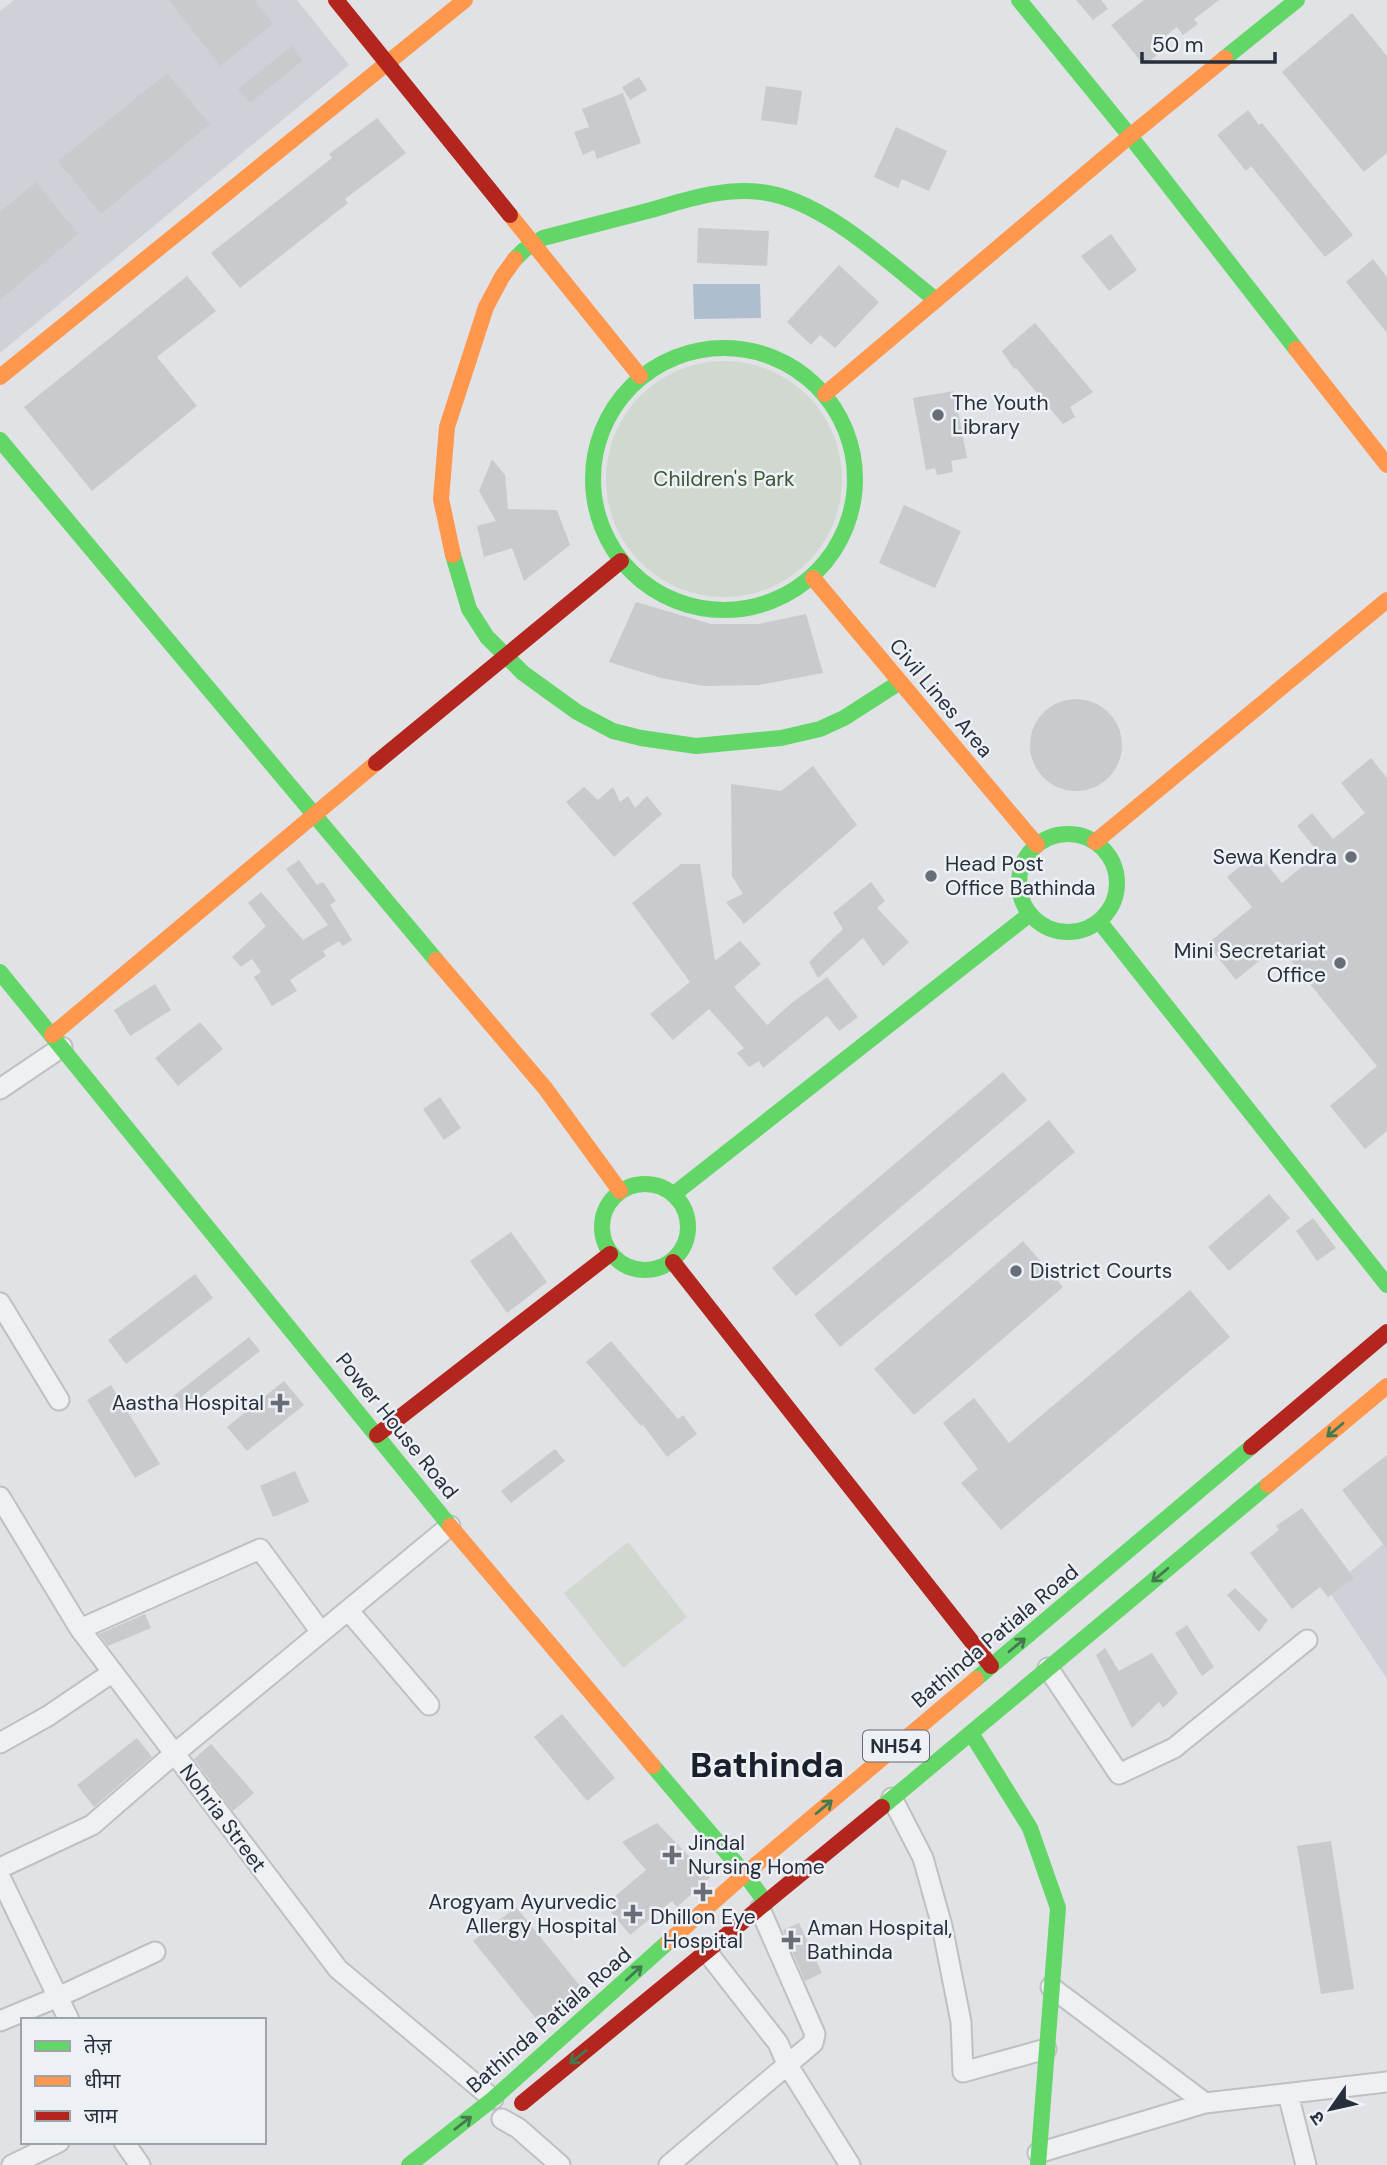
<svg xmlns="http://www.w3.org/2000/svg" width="1387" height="2165" font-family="'DM Sans','Noto Sans Devanagari',sans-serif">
<rect width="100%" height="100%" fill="#e0e2e5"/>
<path fill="#ced1d8" d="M14 0H297L349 65 0 353V11Z
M1387 1541V1679L1328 1590Z"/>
<path fill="#d0d8d0" d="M606 479a118 118 0 1 1 236 0a118 118 0 1 1-236 0Z
M628 1542 687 1617 623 1668 564 1593Z"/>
<path fill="#afbecf" d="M693 284H760L761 318 694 319Z"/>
<path fill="#c8cacd" d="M169 0H254L273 24 220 66Z
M1076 0H1101L1108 9 1093 20Z
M1144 0H1219L1194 19 1198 24 1183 35 1177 27 1155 44 1161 52 1144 65 1111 25Z
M1352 13 1387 56V153L1364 172 1282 72Z
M292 46 303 60 250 103 238 89Z
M167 73 210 124 101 214 58 161Z
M639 77 647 90 630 100 622 87Z
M766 86 802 91 797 125 761 120Z
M623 93 641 143 597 159 594 150 583 155 574 132 589 127 582 109Z
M1248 110 1259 125 1262 123 1353 235 1325 257 1251 166 1246 171 1217 135Z
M377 118 406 153 345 199 348 203 240 288 211 253 332 158 329 154Z
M896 127 947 151 929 191 902 179 898 188 874 177Z
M36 182 78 234 0 300V212Z
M698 228 769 231 767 266 697 263Z
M1111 234 1137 270 1109 291 1081 256Z
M1373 259 1387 277V333L1346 282Z
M839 265 879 302 835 348 820 335 811 345 787 322Z
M187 276 216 311 157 357 197 406 92 491 24 407Z
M1035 323 1093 392 1070 407 1075 417 1063 424 1016 368 1014 369 1002 351Z
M954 391 967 458 951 461 953 472 937 475 935 468 926 470 913 398Z
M492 459 505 475 508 509 557 510 570 545 524 581 512 548 484 557 477 526 496 521 479 491Z
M904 505 961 531 935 588 879 563Z
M636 602 711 624H759L806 614 823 673 759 685 704 686 661 678 609 662Z
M1030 745a46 46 0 1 1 92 0a46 46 0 1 1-92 0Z
M1371 758 1387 778V1131L1365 1149 1330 1106 1377 1066 1278 945 1236 980 1207 944 1252 907 1227 877 1257 852 1282 883 1319 853 1297 826 1312 813 1333 839 1365 813 1341 783Z
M813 766 857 825 744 924 726 902 743 894 732 876 731 784 781 791Z
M584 787 598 800 613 787 620 802 628 796 635 808 647 796 662 814 614 857 566 802Z
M299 860 317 885 323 882 336 901 330 905 352 940 343 946 339 941 323 951 326 956 290 980 297 991 272 1006 254 977 261 972 252 959 241 967 232 957 266 926 248 903 261 892 303 940 328 925 286 869Z
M681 864H700L715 961 740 941 761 964 734 987 767 1025 793 1002 827 977 858 1017 839 1031 827 1016 763 1068 759 1061 749 1067 737 1053 744 1048 709 1009 673 1040 650 1014 690 982 632 903Z
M871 882 885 901 877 908 909 942 883 966 863 938 818 978 809 962 843 929 833 913Z
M155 984 171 1010 130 1036 114 1010Z
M200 1022 223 1049 178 1086 155 1058Z
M1003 1072 1027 1100 796 1296 772 1268Z
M440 1097 461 1128 444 1140 423 1109Z
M1049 1120 1075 1152 840 1347 814 1315Z
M1269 1194 1290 1218 1229 1271 1208 1247Z
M1313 1218 1336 1248 1317 1261 1296 1231Z
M511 1232 547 1282 507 1313 470 1261Z
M1023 1241 1063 1287 914 1415 874 1369Z
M195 1274 213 1298 126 1364 108 1340Z
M1190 1290 1230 1337 1001 1530 961 1483 978 1469 943 1423 974 1398 1009 1443Z
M249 1337 260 1351 183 1411 172 1397Z
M611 1341 678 1419 683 1415 697 1434 667 1457 643 1425 641 1426 586 1362Z
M284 1381 304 1405 247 1451 227 1427Z
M111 1385 160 1464 135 1478 87 1400Z
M555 1449 565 1461 511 1503 501 1491Z
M1387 1455V1549L1342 1490Z
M295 1471 309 1502 273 1517 260 1486Z
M1302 1508 1354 1578 1328 1597 1320 1587 1292 1609 1250 1553 1279 1530 1276 1526Z
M1235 1588 1268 1620 1259 1632 1227 1595Z
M145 1614 151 1628 108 1646 99 1634Z
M1187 1625 1214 1667 1202 1676 1175 1633Z
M1105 1648 1119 1671 1152 1653 1178 1693 1163 1708 1159 1702 1132 1728 1096 1655Z
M562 1714 615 1778 587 1801 534 1737Z
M137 1738 152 1757 94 1807 77 1785Z
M211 1744 254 1793 233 1811 194 1759Z
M657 1823 710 1878 677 1907 672 1901 630 1935 605 1905 646 1870 622 1842Z
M1331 1841 1354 1989 1321 1994 1297 1846Z
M516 1907 584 1991 542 2026 473 1941Z
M799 1923 822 1973 805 1981 783 1930Z"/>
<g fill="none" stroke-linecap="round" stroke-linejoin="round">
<g stroke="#bec0c3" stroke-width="23">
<path id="street" d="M0 1089 62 1047
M0 1303 59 1400
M0 1497 80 1629 338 1969 493 2099
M348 1610 429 1705
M80 1629 260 1549 321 1632
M1048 1668 1119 1774 1174 1748 1307 1640
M0 1743 48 1716 113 1672
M892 1798 923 1858 942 1926 961 2022 963 2072 1046 2049
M0 1868 92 1825 174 1754 450 1526
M0 1877 69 2020
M707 1952 778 2043 787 2064 850 2165
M1051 1987 1205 2103 1387 2082
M0 2021 58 1997 155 1952
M1288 2094 1306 2165
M502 2119 518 2128 560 2165
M124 2142 140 2165
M1038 2153 1205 2103
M12 2165 59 2142
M669 2165 813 2043 815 2034 760 1909"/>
</g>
<use href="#street" stroke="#eff0f1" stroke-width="19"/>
<path stroke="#63d668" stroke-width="16" d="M1019 0 1130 136 1296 349
M1225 58 1297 0
M515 259 524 250 543 238C579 229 615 219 651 210 686 200 724 187 761 192 822 199 889 263 936 300
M593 479a131 131 0 1 1 262 0a131 131 0 1 1-262 0Z
M0 440 436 960
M453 555 469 609 487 637 523 673 577 712 613 731 641 738 696 746 781 738 820 729 844 718 900 682
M1019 883a49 49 0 1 1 98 0a49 49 0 1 1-98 0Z
M1099 921 1387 1285
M0 972 450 1526
M602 1227a43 43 0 1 1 86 0a43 43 0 1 1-86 0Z
M674 1194 1030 914
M976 1679 1251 1447
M971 1733 1030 1828 1058 1908 1038 2165
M653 1766 745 1874 766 1903
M882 1807 1268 1485
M409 2165 493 2099 668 1942"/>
<path stroke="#ff974d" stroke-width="16" d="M510 215 640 376
M1296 349 1387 465
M0 377 465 0
M825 394 1130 136 1225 58
M453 555 441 499 447 427 486 307 502 277 515 259
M813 578 1037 845
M1095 842 1387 600
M436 960 545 1088 620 1191
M52 1035 376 763
M1268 1485 1387 1386
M450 1526 653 1766
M668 1942 745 1874 976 1679"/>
<path stroke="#b3261e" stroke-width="16" d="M336 0 510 215
M376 763 621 561
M673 1262 991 1666
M377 1435 610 1254
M1251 1447 1387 1332
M522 2103 882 1807"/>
</g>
<defs><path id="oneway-shaft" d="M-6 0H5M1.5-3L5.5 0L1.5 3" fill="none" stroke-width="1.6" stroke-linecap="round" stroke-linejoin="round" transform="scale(1.75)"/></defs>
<g stroke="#437a50">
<use href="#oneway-shaft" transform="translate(1335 1430) rotate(140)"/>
<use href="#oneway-shaft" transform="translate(1160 1575) rotate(140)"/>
<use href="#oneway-shaft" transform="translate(1017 1645) rotate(-40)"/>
<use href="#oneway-shaft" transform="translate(824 1807) rotate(-40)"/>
<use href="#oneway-shaft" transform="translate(634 1973) rotate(-42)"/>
<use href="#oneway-shaft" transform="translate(578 2057) rotate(141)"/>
<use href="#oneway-shaft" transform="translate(463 2123) rotate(-38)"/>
</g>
<g fill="#686e77" stroke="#edf0f4" stroke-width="2.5">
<circle cx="938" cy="415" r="7"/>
<circle cx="1351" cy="857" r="7"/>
<circle cx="931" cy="876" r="7"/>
<circle cx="1340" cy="963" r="7"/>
<circle cx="1016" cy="1271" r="7"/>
<path d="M276.5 1392.5h7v7h7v7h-7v7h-7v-7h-7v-7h7z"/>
<path d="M668.5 1844.5h7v7h7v7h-7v7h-7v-7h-7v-7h7z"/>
<path d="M699.5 1881.5h7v7h7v7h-7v7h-7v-7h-7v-7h7z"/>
<path d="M629.5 1903.5h7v7h7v7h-7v7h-7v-7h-7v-7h7z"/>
<path d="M787.5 1929.5h7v7h7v7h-7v7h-7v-7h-7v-7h7z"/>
</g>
<g text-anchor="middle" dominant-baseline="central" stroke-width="5" stroke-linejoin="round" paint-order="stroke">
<rect fill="#edf0f4" stroke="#636973" stroke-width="2" x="863" y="1730.5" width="66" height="31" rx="5"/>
<g font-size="19" font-weight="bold" fill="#282f3c">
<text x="896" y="1746">NH54</text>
</g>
<g font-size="21" fill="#282f3c" stroke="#edf0f4" text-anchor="start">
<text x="952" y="403">The Youth<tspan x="952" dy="24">Library</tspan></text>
<text x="1337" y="857" text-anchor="end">Sewa Kendra</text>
<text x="945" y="864">Head Post<tspan x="945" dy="24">Office Bathinda</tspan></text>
<text x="1326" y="951" text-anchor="end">Mini Secretariat<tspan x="1326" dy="24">Office</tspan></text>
<text x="1030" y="1271">District Courts</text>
<text x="264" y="1403" text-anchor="end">Aastha Hospital</text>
<text x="688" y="1843">Jindal<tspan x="688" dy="24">Nursing Home</tspan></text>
<text x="617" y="1902" text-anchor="end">Arogyam Ayurvedic<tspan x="617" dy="24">Allergy Hospital</tspan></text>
<text x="703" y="1917" text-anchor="middle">Dhillon Eye<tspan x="703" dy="24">Hospital</tspan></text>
<text x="807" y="1928">Aman Hospital,<tspan x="807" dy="24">Bathinda</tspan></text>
</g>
<g font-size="21" fill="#3c5736" stroke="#edf0f4">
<text x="724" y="479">Children's Park</text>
</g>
<g font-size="21" fill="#282f3c" stroke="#edf0f4">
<text transform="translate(941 698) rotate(50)">Civil Lines Area</text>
<text transform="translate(397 1426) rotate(51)">Power House Road</text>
<text transform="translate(995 1636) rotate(-40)">Bathinda Patiala Road</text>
<text transform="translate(223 1818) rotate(53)">Nohria Street</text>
<text transform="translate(549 2020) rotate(-41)">Bathinda Patiala Road</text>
</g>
<g font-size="35" font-weight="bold" fill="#1a212d" stroke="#edf0f4">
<text x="767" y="1765">Bathinda</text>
</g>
</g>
<rect x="21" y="2018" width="245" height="126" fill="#edf0f4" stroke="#9ea3aa" stroke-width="2"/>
<rect x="35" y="2041" width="35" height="10" fill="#63d668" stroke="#9ea3aa" stroke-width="2"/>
<text x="84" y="2053" font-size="21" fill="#282f3c">तेज़</text>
<rect x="35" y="2076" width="35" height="10" fill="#ff974d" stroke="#9ea3aa" stroke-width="2"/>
<text x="84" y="2088" font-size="21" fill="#282f3c">धीमा</text>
<rect x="35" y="2111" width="35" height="10" fill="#b3261e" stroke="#9ea3aa" stroke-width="2"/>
<text x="84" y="2123" font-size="21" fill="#282f3c">जाम</text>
<g transform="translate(1331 2109) rotate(236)" stroke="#edf0f4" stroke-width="5" paint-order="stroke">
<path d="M0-5L12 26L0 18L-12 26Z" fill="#282f3c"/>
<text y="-10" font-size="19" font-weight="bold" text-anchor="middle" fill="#282f3c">उ</text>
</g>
<path d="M1142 52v10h133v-10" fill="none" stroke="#282f3c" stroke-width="3.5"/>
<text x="1152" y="52" font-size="21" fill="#282f3c" stroke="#edf0f4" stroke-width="5" paint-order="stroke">50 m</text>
</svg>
